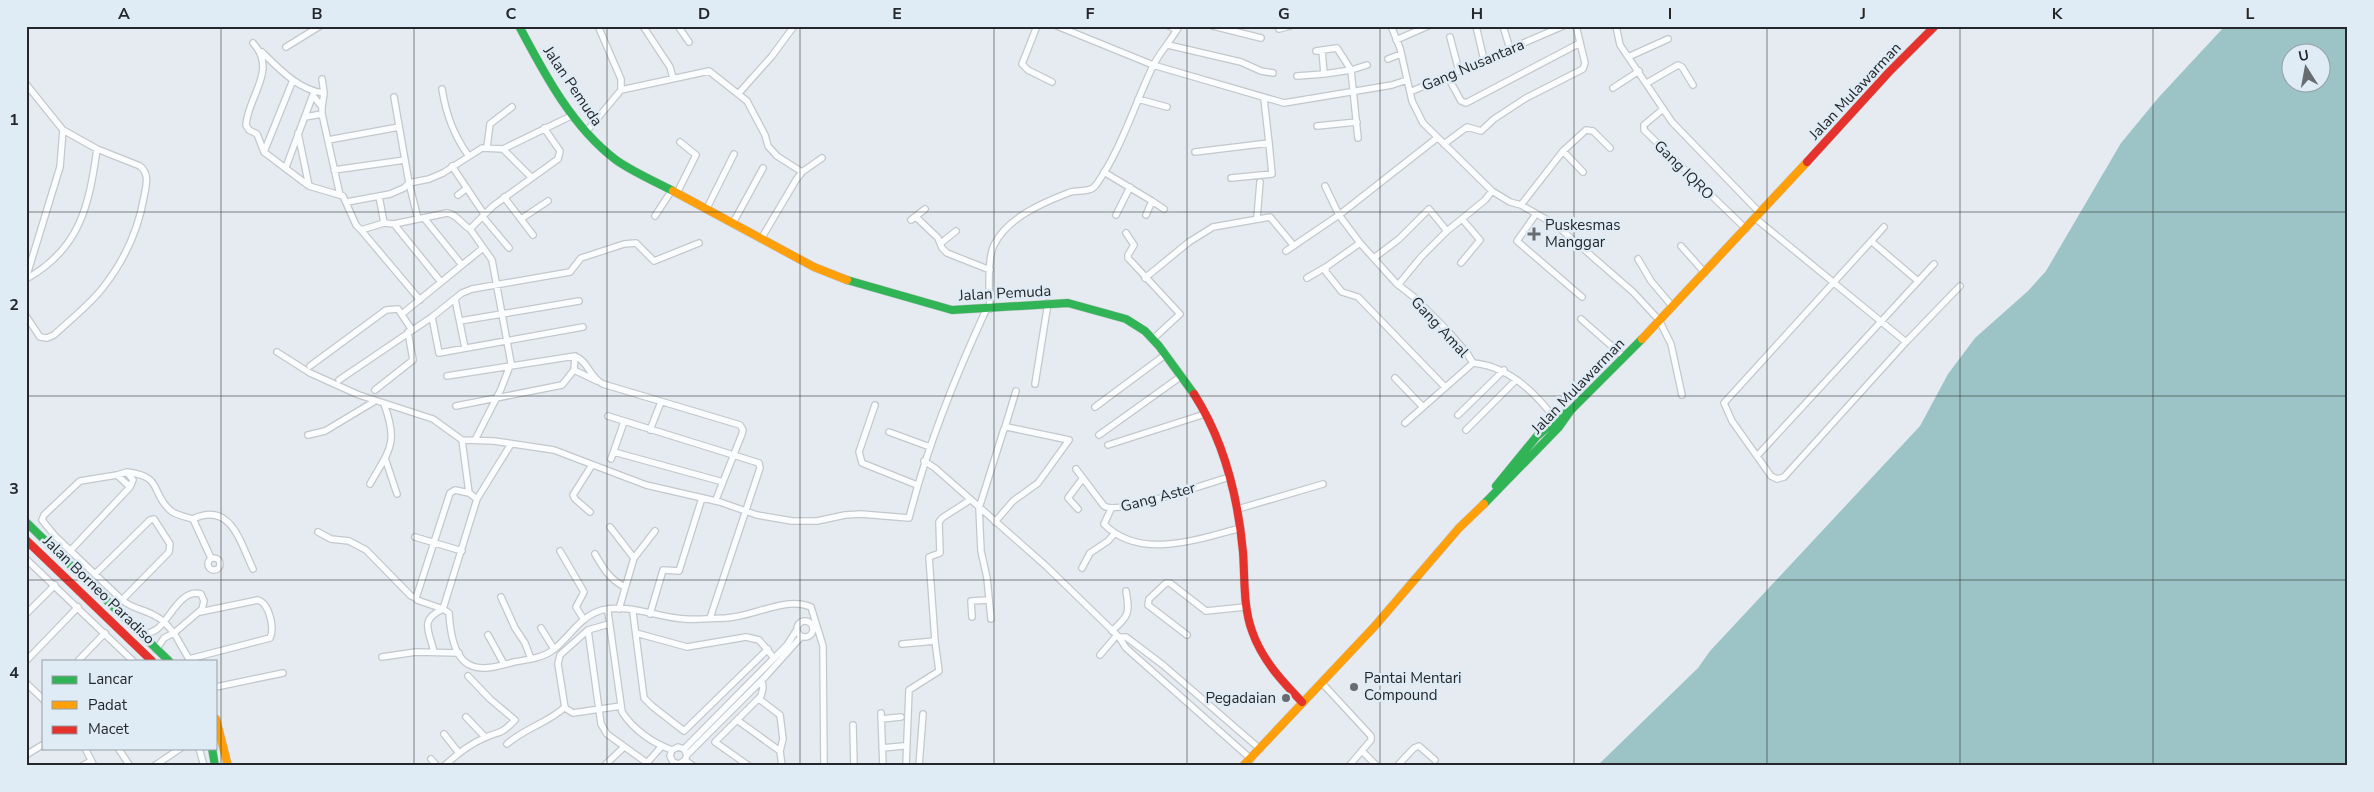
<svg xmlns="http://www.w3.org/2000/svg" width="2374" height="792" font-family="'Nunito Sans',sans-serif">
<rect width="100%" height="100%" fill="#e5ebf0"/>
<path fill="#9cc4c6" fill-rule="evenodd" d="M2225 26H2348V766H1597L1698 668 1710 651 1920 426 1948 374 1975 338 2028 291 2046 271 2121 143 2159 97ZM2292 52H2322V82H2292Z"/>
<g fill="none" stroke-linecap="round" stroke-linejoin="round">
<g stroke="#c3c8cc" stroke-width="8">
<path id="street" d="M598 26 621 79V90
M643 26 670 67 673 78
M678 26 689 42
M1037 26 1022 64 1028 70 1052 82
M1057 26 1153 65 1284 103 1392 85 1407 80
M1169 26 1177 30
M1213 26 1261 38
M1391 26 1400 48 1412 101 1423 123 1492 191 1510 202 1521 205 1556 225 1633 292 1659 320 1671 344 1682 395
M1476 26 1484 60
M1503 26 1510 49
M1616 26 1620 45 1672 122 1760 213
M1279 29 1290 26
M1450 37 1459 71
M1396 40 1428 26
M253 43C278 70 248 96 246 125L249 130 257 134 264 152 301 180 309 186 343 196 356 225 361 230 384 223 394 224 447 213C457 214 461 224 470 229L493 206 558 159 560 151 544 128
M1168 45 1241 62 1261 71 1273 73
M286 47 320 26
M1322 50 1324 74 1351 70 1358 138
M1316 51 1337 48 1351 70 1367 65
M262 52C279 69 300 91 324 93
M1628 57 1668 39
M1388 59 1401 54
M1297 76 1324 74
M1448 77 1461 101 1466 103 1580 43
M1647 83 1678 65 1682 67 1693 85
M26 84 63 130 97 149 140 166C150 174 146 186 144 197 138 231 123 263 101 290 88 306 70 320 54 335L47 338 40 337 26 316
M1613 88 1639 71
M442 89C446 114 453 134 468 155
M1410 92 1563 26
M739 93 772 56 794 26
M314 97 322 107V114L340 195
M394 97 409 183 418 219
M1138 99 1167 107
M322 107 324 93 322 79
M1663 109 1644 125V130L1746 229
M305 117 322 114
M1317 126 1357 122
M586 132 621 90 709 71 747 101 765 135 768 146 777 156 802 172
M298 133 309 186
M328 140 399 127
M1444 144 1467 127 1481 131 1494 119 1526 98 1583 69 1585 63 1576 26
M487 147 490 124 512 107
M503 149 531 177
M1563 151 1583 172
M264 152 293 80
M1195 152 1269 143 1264 99
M452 166 484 214
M286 167 314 92
M334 170 405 160
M1104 172 1152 201 1146 215
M1231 178 1272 174 1269 143
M1325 186 1339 215 1360 243 1396 283 1415 298 1446 329 1467 353 1473 363
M677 193 696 155 680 142
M458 195 467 188
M379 196 384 223
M504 197 533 235
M1152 201 1164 209
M347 202 390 194 404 188 409 183 429 179 443 173 482 148 503 149 573 115
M1521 205 1563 151 1586 130 1593 131 1610 148
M707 208 734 154
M1536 214 1517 241 1582 297
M1116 215 1130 187
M655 216 672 190
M483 217 509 248
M916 217 938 238 942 248 947 253 990 270
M424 218 462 265
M1257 218 1260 182
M1755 218 1906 342 1784 477 1777 479 1771 476 1732 421 1724 403 1884 227
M521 219 548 201
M911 220 925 209
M733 223 763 168
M394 224 441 282
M470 229 492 260 511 363 501 389 475 440
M361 230 420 300
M1126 233 1134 245 1128 255V258L1180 314 1153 339
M761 239 796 180 802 172 822 158
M1871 241 1918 281
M941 243 956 231
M1360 243 1326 267V272L1342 292 1358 297 1445 387
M1681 246 1705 273
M1286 251 1339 215 1437 138
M1374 258 1399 239 1429 209 1447 231
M1638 259 1651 281 1672 306
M1461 263 1480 240 1462 219
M26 278 60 167 63 130
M1145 278 1189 242 1213 227 1270 217 1294 246
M1307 278 1326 267
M26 279C80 249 89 206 97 149
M1398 285 1421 257 1447 231 1485 200 1492 191
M455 299 465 348
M990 309C989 293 987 259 994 245 1007 218 1042 203 1068 193 1077 189 1089 194 1096 185 1121 150 1134 106 1152 68 1159 53 1171 41 1179 26
M402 314 483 248
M432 317 439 353 583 327
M1581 319 1624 357
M460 321 579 301
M1906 342 1960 286
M277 352 310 373 359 395 433 419 462 440 494 441 554 450 646 485 720 502 757 515 792 521H817L845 515 861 514 909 518C927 446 955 377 986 310
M575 356 574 370 597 381
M1473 363C1508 366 1535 392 1555 419
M310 366 386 310 398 309 412 330
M447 376 575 356C588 361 590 378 603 384L740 425 743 430 742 434 717 497
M1395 378 1423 407
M339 380 432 317 462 293 472 289 570 272 581 258 624 244 636 243 654 261 699 243
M1035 384 1048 303
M375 390 413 360 408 332
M875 405 859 452 862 463 917 485
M456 406 562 385 574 370
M1095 407 1165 355
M1458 415 1504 370
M608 416 759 463 760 468 710 618
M1405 423 1473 363
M1005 427 1016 391
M650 430 661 402
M1466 430 1516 380
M889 432 930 447
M308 435 325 431 375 401
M1099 435 1180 377
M462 440 469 493 477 499 443 609 449 613C450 630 454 660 472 666 484 671 502 665 514 662 526 660 543 658 553 650 570 637 580 616 602 610 629 603 658 618 685 619 698 620 713 618 726 618 754 617 784 596 811 607L823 646 824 766
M1108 445 1205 414
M614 452 723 482
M1757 456 1934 264
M385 458 397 494
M611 459 624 422
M924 461 935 468 1046 566 1119 637 1126 648 1251 759
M1076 469 1104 506C1116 515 1210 483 1229 477
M127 472C165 477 149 492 171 511 176 515 186 517 193 519L211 558
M370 484C389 450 399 444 384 404
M130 487 117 475 80 481 44 515 42 520 55 536 122 600C134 610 145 609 157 617 164 620 169 628 174 633L202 609 204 601 201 594C181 588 170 619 157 629 153 632 146 634 142 636
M477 499 511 444
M1078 509 1068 498 1083 478
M1111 509 1104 524C1140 561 1198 539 1241 528
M1238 509 1323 484
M590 512 575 499 573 495 592 465
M193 519C231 501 240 542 253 569
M610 527 634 558
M318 532 331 539 349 541 366 550 411 596 416 598
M415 537 462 551
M70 551 130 487 133 480 127 472 117 475
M560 551 584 592 576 607 584 620
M595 554C603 568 610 580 625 587
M208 564a6 6 0 1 1 12 0a6 6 0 1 1-12 0Z
M26 559 133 661
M1082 568 1090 553 1108 541 1114 534
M95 574 150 520 154 519 170 544 169 552 122 600
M501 597 515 628 525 643 531 659
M443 609 417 600 416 598 450 493 455 490 469 493
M619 609 634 558 655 531
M608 612 622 712C633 729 652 743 672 750L678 747 684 749 687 755 685 760 679 764 673 762 670 756 672 750
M633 613 644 698 652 706 684 731 768 649
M26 614 55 585
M650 614 663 570 679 571 702 498
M972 617 971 601 988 600
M991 619 987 578 981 551 979 508 1004 429 1007 427 1069 440 1038 483 1013 501 995 522
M797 629a8 8 0 1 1 16 0a8 8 0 1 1-16 0Z
M609 624 588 630 560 655 558 664 565 708 573 713 621 706
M541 628 554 649
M588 630 601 724 607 734 647 763
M1112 631C1129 615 1130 614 1126 591
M636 633 687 647 746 637 759 640 774 658
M488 635 504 664
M1187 635 1148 605 1149 599 1166 583H1170L1206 611 1245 607
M1119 637H1126L1163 665 1260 749
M902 644 935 641 929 557 940 553 939 522 942 518 970 500
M156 650 164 638 174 633 190 661
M434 652C429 630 419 620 443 609
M1100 655 1117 635
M382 657 416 652 459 653
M189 659 270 638C275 628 269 603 258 600L200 612
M26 661 78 607
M78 661 105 633
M26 683 44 700
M1322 683 1371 736V740L1349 766
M216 687 283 673
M759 699 780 715 783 739 780 751
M881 713 883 766
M466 717 485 737
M881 719 901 717
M737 720 780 751 782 766
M853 725 854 766
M444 734 459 753
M507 744C525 728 548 723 565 707
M85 748 94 766
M118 748 130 766
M199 748 204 766
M882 748 903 746
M684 749 787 645 796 631
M1363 752 1377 766
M26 755 44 744
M687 755 765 677 801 637
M431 759 437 766
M685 760 693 766
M645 765 662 746
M82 766 91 761
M154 766 181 748
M444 766C456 755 470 744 484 738 502 730 499 736 515 720L490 699 468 676
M604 766 624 747
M749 766 715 742 761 696 763 688 762 680
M906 766 909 690 939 671 935 641
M919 766 923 714
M1397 766 1414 748 1419 746 1435 760"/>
</g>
<g stroke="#c3c8cc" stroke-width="9">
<path id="fast" d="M519 26C544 73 572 127 616 160 633 172 654 181 673 191
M847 280 952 310 1068 303 1126 319 1145 331 1159 346 1194 394
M1496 486 1537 436 1567 412
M1484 504 1559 427 1571 410 1642 339
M26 522 169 661
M212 748 215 766"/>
</g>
<g stroke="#c3c8cc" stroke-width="9">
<path id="slow" d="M673 191 814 267 847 280
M1642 339 1807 162
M216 719 228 766
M1243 766 1374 627 1459 528 1484 504"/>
</g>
<g stroke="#c3c8cc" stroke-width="9">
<path id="jam" d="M1807 162 1889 72 1935 26
M1194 394C1224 441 1238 498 1243 552 1245 579 1243 606 1252 631 1262 660 1282 681 1302 702
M26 540 152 661"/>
</g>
<use href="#street" stroke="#fbfcfd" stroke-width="5.5"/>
<use href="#fast" stroke="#30b455" stroke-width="8"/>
<use href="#slow" stroke="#ff9f0a" stroke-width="8"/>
<use href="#jam" stroke="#e5322d" stroke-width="8"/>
</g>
<path fill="none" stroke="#24282c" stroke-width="1" stroke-opacity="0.55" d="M221 26V766M414 26V766M607 26V766M800 26V766M994 26V766M1187 26V766M1380 26V766M1574 26V766M1767 26V766M1960 26V766M2153 26V766M26 212H2348M26 396H2348M26 580H2348"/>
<g fill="#686c71" stroke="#e0ecf5" stroke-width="2">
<path d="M1531.5 226.5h5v5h5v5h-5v5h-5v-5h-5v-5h5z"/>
<circle cx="1354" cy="687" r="5"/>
<circle cx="1286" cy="698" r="5"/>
</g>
<g text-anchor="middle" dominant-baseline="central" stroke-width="5" stroke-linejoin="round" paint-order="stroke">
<g font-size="15" fill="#24282c" stroke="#e0ecf5">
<text transform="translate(1473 65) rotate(-23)">Gang Nusantara</text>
<text transform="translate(573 86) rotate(56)">Jalan Pemuda</text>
<text transform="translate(1855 91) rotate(-47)">Jalan Mulawarman</text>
<text transform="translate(1684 170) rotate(45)">Gang IQRO</text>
<text transform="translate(1005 293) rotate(-3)">Jalan Pemuda</text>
<text transform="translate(1440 327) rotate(47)">Gang Amal</text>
<text transform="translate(1578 386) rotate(-46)">Jalan Mulawarman</text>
<text transform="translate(1158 497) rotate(-15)">Gang Aster</text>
<text transform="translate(99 590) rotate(44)">Jalan Borneo Paradiso</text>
</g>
<g font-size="15" fill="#24282c" stroke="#e0ecf5" text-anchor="start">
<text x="1545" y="225">Puskesmas<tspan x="1545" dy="17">Manggar</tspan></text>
<text x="1364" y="678">Pantai Mentari<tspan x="1364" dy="17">Compound</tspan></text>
<text x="1276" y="698" text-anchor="end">Pegadaian</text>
</g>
</g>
<rect width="2374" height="792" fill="none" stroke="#e0ecf5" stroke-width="55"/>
<rect x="42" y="660" width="175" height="90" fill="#e0ecf5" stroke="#959ea5"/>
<rect x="52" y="676" width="25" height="8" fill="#30b455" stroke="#959ea5"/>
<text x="88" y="684" font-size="15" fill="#24282c">Lancar</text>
<rect x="52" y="701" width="25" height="8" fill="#ff9f0a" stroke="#959ea5"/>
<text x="88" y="710" font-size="15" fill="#24282c">Padat</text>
<rect x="52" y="726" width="25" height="8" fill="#e5322d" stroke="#959ea5"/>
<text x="88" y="734" font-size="15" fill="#24282c">Macet</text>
<g transform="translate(2306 68) rotate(349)"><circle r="24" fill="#e0ecf5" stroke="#959ea5"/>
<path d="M0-4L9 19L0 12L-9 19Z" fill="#686c71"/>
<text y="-8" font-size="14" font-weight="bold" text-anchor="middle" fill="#24282c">U</text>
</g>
<rect x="28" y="28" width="2318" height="736" fill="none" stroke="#24282c" stroke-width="2"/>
<g font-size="16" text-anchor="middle" font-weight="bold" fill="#24282c">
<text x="124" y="19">A</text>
<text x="317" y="19">B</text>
<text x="511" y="19">C</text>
<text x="704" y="19">D</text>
<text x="897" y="19">E</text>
<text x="1090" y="19">F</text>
<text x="1284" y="19">G</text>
<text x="1477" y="19">H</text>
<text x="1670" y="19">I</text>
<text x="1863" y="19">J</text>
<text x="2057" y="19">K</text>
<text x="2250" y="19">L</text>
<text x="14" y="125">1</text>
<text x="14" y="310">2</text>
<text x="14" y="494">3</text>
<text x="14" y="678">4</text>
</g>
</svg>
